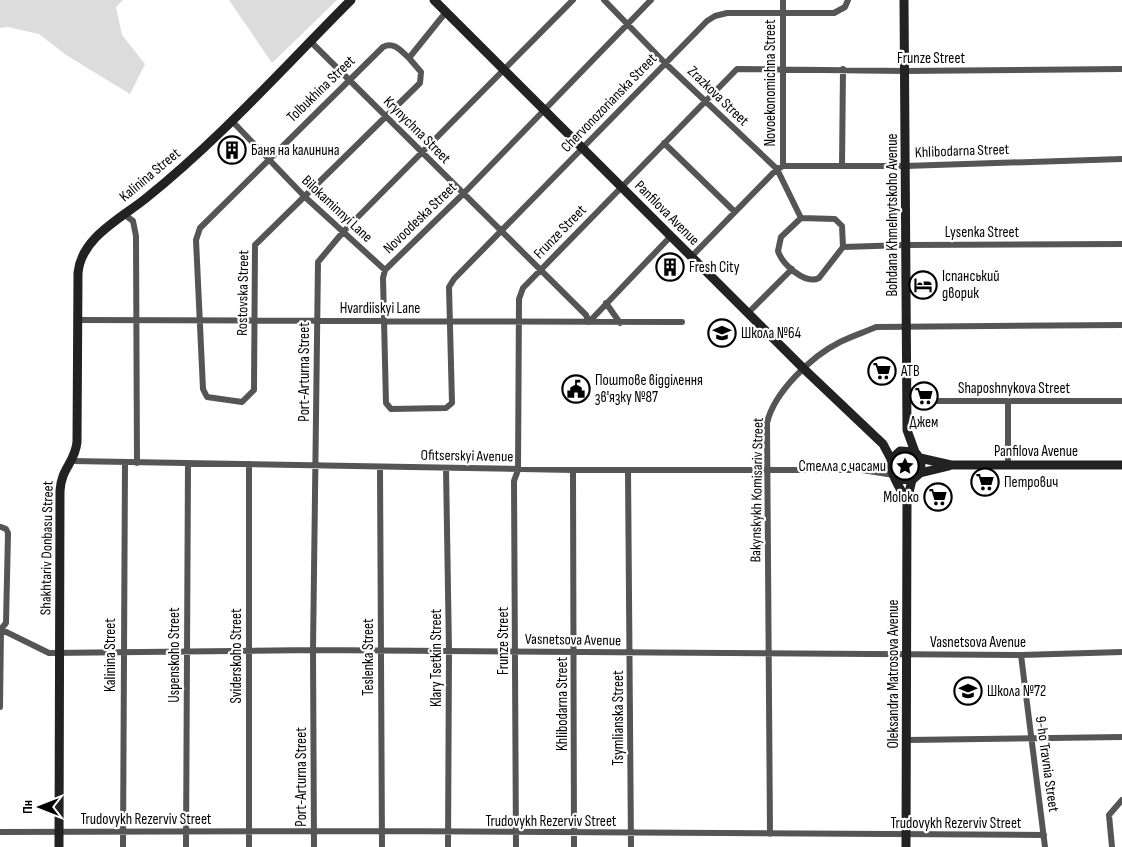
<svg xmlns="http://www.w3.org/2000/svg" width="1122" height="847" font-family="'Sofia Sans Condensed',sans-serif">
<rect width="100%" height="100%" fill="#fff"/>
<path fill="#dcdcdc" d="M0 0H123L116 7 122 35 145 64 130 94 66 55 39 34 8 27 0 28Z
M229 0H337L272 63Z
M895 466a11 11 0 1 1 22 0a11 11 0 1 1-22 0Z"/>
<g fill="none" stroke-linecap="round" stroke-linejoin="round">
<path stroke="#555" stroke-width="6" d="M604 0 665 63 777 169 801 218
M651 0 463 194 385 270 383 278 386 403 391 409 446 408 452 403 449 287 454 279 707 21 715 16 727 13H834L845 7 848 0
M310 41 586 315 589 322 671 236
M409 58 421 72 420 83 255 245 254 390 242 402 207 397 203 389 196 240 200 228 383 47C394 41 401 51 409 58L446 12
M232 121 305 197 385 270
M664 143 735 212
M783 166V0
M842 166 843 69
M125 215 133 221 136 236 137 463
M801 218 835 219 842 226 843 247 819 278C805 285 782 264 778 251L781 237Z
M843 247 906 245 1122 244
M691 257 777 169 783 166H905L1122 159
M606 303 620 323
M748 313 792 269
M79 320 682 322
M907 401H1122
M72 461 573 470H862L894 475
M1008 465V401
M380 467 382 847
M446 468 449 651 448 847
M866 469 890 463
M573 470 574 847
M628 470 631 847
M0 629 49 653 313 650 1021 655 1122 652
M1021 655 1045 847
M0 707 1 629 6 623 8 533 6 529 1 527
M907 740 1122 737
M0 832 382 831 1044 835
M770 834 767 423C774 392 812 356 840 342 852 336 865 332 876 327L1122 325
M123 847 125 462
M186 847 188 463
M249 847V464
M314 847 313 650 318 262 343 232 573 0
M516 847 514 481 518 470 519 299 523 288 737 69 904 71 1122 69
M1112 847 1109 815 1122 800"/>
<path stroke="#222" stroke-width="9" d="M434 0 804 369 883 444 891 459
M904 0 907 430 915 452
M920 458 951 465H1122
M920 473 949 466
M897 479 912 480 920 473C922 464 921 459 915 452L900 451C881 465 899 485 907 501
M59 847 60 491C61 468 75 463 77 442L78 273C81 238 120 219 145 199 219 140 284 67 351 0
M906 847 907 501 912 480"/>
</g>
<defs>
<g id="building-ring" transform="scale(1.4375)"><circle r="9.5" fill="#fff" stroke="#000" stroke-width="1.5"/><path d="M-4-6H4V6H1V3H-1V6H-4ZM-2.5-4.3h1.7v1.8h-1.7ZM.8-4.3h1.7v1.8H.8ZM-2.5-1h1.7V.8h-1.7ZM.8-1h1.7V.8H.8Z" fill="#000"/></g>
<g id="hotel-ring" transform="scale(1.4375)"><circle r="9.5" fill="#fff" stroke="#000" stroke-width="1.5"/><path d="M-6-4.5h1.5V1H6V5H4.5V3h-9V5H-6ZM-4 0a1.8 1.8 0 1 1 3.6 0ZM.5 0V-2.5h3Q6-2.5 6 0Z" fill="#000"/></g>
<g id="school-ring" transform="scale(1.4375)"><circle r="9.5" fill="#fff" stroke="#000" stroke-width="1.5"/><path d="M0-5L7-2L0 1L-7-2ZM-4 1L0 2.5L4 1V4Q0 6-4 4Z" fill="#000"/></g>
<g id="supermarket-ring" transform="scale(1.4375)"><circle r="9.5" fill="#fff" stroke="#000" stroke-width="1.5"/><path d="M-6-5.5h2.5l.6 2H6L4.5 2H-2.5L-4.4-4H-6ZM-1.5 3.2a1.3 1.3 0 1 0 .1 0ZM3 3.2a1.3 1.3 0 1 0 .1 0Z" fill="#000"/></g>
<g id="civic-ring" transform="scale(1.4375)"><circle r="9.5" fill="#fff" stroke="#000" stroke-width="1.5"/><path d="M-.6-6.5H3V-4.5H.6V-3L4-1V1h2V6H-6V1h2V-1L-.6-3ZM-1.2 2.5V6h2.4V2.5Z" fill="#000"/></g>
<g id="sight-ring" transform="scale(1.4375)"><circle r="9.5" fill="#fff" stroke="#000" stroke-width="1.5"/><path d="M0-6L1.8-2.2L6-1.7L2.9 1.2L3.7 5.4L0 3.3L-3.7 5.4L-2.9 1.2L-6-1.7L-1.8-2.2Z" fill="#000"/></g>
</defs>
<g fill-rule="evenodd">
<use href="#building-ring" x="232" y="150"/>
<use href="#building-ring" x="670" y="267"/>
<use href="#hotel-ring" x="923" y="285"/>
<use href="#school-ring" x="722" y="333"/>
<use href="#supermarket-ring" x="882" y="371"/>
<use href="#civic-ring" x="576" y="389"/>
<use href="#supermarket-ring" x="924" y="396"/>
<use href="#sight-ring" x="905" y="466"/>
<use href="#supermarket-ring" x="985" y="482"/>
<use href="#supermarket-ring" x="938" y="497"/>
<use href="#school-ring" x="968" y="691"/>
</g>
<g text-anchor="middle" dominant-baseline="central" stroke-width="4.5" stroke-linejoin="round" paint-order="stroke">
<g font-size="15" fill="#000" stroke="#fff">
<text x="931" y="58">Frunze Street</text>
<text transform="translate(770 83) rotate(-90)">Novoekonomichna Street</text>
<text transform="translate(321 89) rotate(-44)">Tolbukhina Street</text>
<text transform="translate(718 96) rotate(44)">Zrazkova Street</text>
<text transform="translate(609 103) rotate(-46)">Chervonozorianska Street</text>
<text transform="translate(417 130) rotate(45)">Krynychna Street</text>
<text transform="translate(962 151) rotate(-2)">Khlibodarna Street</text>
<text transform="translate(150 175) rotate(-40)">Kalinina Street</text>
<text transform="translate(337 209) rotate(43)">Bilokaminnyi Lane</text>
<text transform="translate(667 213) rotate(45)">Panfilova Avenue</text>
<text transform="translate(892 215) rotate(-90)">Bohdana Khmelnytskoho Avenue</text>
<text transform="translate(420 218) rotate(-44)">Novoodeska Street</text>
<text transform="translate(560 232) rotate(-46)">Frunze Street</text>
<text x="982" y="232">Lysenka Street</text>
<text transform="translate(243 293) rotate(-89)">Rostovska Street</text>
<text x="380" y="308">Hvardiiskyi Lane</text>
<text transform="translate(304 372) rotate(-90)">Port-Arturna Street</text>
<text x="1014" y="388">Shaposhnykova Street</text>
<text x="1036" y="451">Panfilova Avenue</text>
<text transform="translate(467 456) rotate(1)">Ofitserskyi Avenue</text>
<text transform="translate(757 490) rotate(-89)">Bakynskykh Komisariv Street</text>
<text transform="translate(47 548) rotate(-89)">Shakhtariv Donbasu Street</text>
<text transform="translate(573 640) rotate(1)">Vasnetsova Avenue</text>
<text transform="translate(503 641) rotate(-90)">Frunze Street</text>
<text x="978" y="642">Vasnetsova Avenue</text>
<text transform="translate(110 655) rotate(-90)">Kalinina Street</text>
<text transform="translate(174 655) rotate(-90)">Uspenskoho Street</text>
<text transform="translate(236 656) rotate(-90)">Sviderskoho Street</text>
<text transform="translate(368 657) rotate(-90)">Teslenka Street</text>
<text transform="translate(436 658) rotate(-90)">Klary Tsetkin Street</text>
<text transform="translate(893 674) rotate(-90)">Oleksandra Matrosova Avenue</text>
<text transform="translate(562 704) rotate(-90)">Khlibodarna Street</text>
<text transform="translate(618 718) rotate(-90)">Tsymlianska Street</text>
<text transform="translate(1047 764) rotate(82)">9-ho Travnia Street</text>
<text transform="translate(301 777) rotate(-90)">Port-Arturna Street</text>
<text x="146" y="819">Trudovykh Rezerviv Street</text>
<text x="551" y="821">Trudovykh Rezerviv Street</text>
<text x="956" y="823">Trudovykh Rezerviv Street</text>
</g>
<g font-size="15" fill="#000" stroke="#fff" text-anchor="start">
<text x="251" y="150">Баня на калинина</text>
<text x="689" y="267">Fresh City</text>
<text x="942" y="276">Іспанський<tspan x="942" dy="17">дворик</tspan></text>
<text x="741" y="333">Школа №64</text>
<text x="901" y="371">ATB</text>
<text x="595" y="380">Поштове відділення<tspan x="595" dy="17">зв'язку №87</tspan></text>
<text x="924" y="422" text-anchor="middle">Джем</text>
<text x="886" y="466" text-anchor="end">Стелла с часами</text>
<text x="1004" y="482">Петрович</text>
<text x="919" y="497" text-anchor="end">Moloko</text>
<text x="987" y="691">Школа №72</text>
</g>
</g>
<g transform="translate(40 807) rotate(270)" stroke="#ffffff" stroke-width="4" paint-order="stroke">
<path d="M0-4L9 19L0 12L-9 19Z" fill="#000000"/>
<text y="-8" font-size="14" font-weight="bold" text-anchor="middle" fill="#000000">Пн</text>
</g>
</svg>
